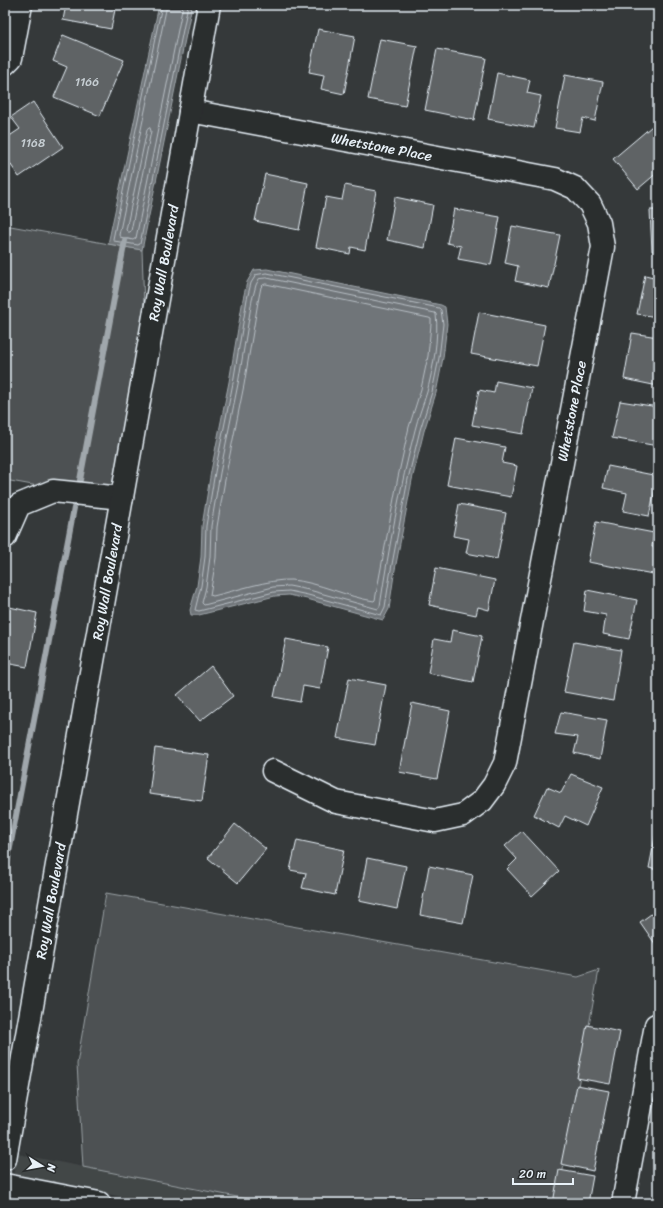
<svg xmlns="http://www.w3.org/2000/svg" width="663" height="1208" font-family="Sriracha,sans-serif">
<rect width="100%" height="100%" fill="#35393a"/>
<filter id="ink" filterUnits="userSpaceOnUse"><feTurbulence type="fractalNoise" baseFrequency=".025" numOctaves="2"/><feDisplacementMap in="SourceGraphic" scale="8" xChannelSelector="R" yChannelSelector="G"/><feConvolveMatrix kernelMatrix="1 2 1 2 8 2 1 2 1" color-interpolation-filters="sRGB"/></filter>
<g filter="url(#ink)">
<path fill="#424647" d="M18 1154 268 1203H154L14 1176Z
M5 1196 43 1203H5Z"/>
<path fill="#4d5152" stroke="#9aa1a5" d="M5 225 142 250 144 308 110 499 5 480Z
M106 893 578 977 599 970 557 1203H268L83 1167 77 1064Z"/>
<path fill="#707579" stroke="#a0a7ac" d="M159 5H192L142 250 108 244Z
M267 269 441 305 445 307 447 324 443 358 436 393 424 431 412 480 394 575 389 609 383 620 307 599 289 595 275 596 199 615H191L190 610 197 586 201 557 202 526 211 471 229 382 243 299 247 282 254 270Z"/>
<g fill="none" stroke-linecap="round" stroke-linejoin="round">
<path stroke="#b8bfc5" stroke-width="1" d="M162 5 113 239 114 241 138 245 140 244 188 5
M167 5 119 235 120 237 133 240 136 238 183 5
M150 128 151 131 131 231 130 232H128L126 230 147 130Z
M267 273 439 308 441 310 443 324 439 358 432 392 420 430 408 479 390 575 385 607 381 615 308 595 289 591 274 592 199 611 195 610 201 586 205 557 206 526 215 472 233 383 247 299 251 283 256 275Z
M267 278 435 313 436 314C439 338 433 369 427 392 423 405 418 417 415 430 400 487 389 547 380 606L378 609 309 590 289 586 273 587 204 605 202 603 206 587 210 557 211 526 220 473 238 384 252 300 256 285 259 279Z
M266 284 429 318 431 319V324L428 356 421 389 409 427 398 477 375 600 374 601C346 597 319 582 291 580 269 579 235 591 213 596L210 595 216 558 217 527 226 474 244 385 258 302 261 287 263 285Z"/>
<path stroke="#a0a7ac" stroke-width="6" d="M80 480 125 240
M5 874 74 508"/>
</g>
<path fill="#5f6365" stroke="#e8f1f8" d="M66 5H116L111 29 63 20Z
M318 29 355 36 344 94 321 89 324 75 309 72Z
M63 35 124 60 100 116 54 97 67 67 53 61Z
M380 39 417 46 405 106 368 99Z
M437 49 486 58 474 120 425 110Z
M497 73 530 80 527 93 541 96 534 128 488 119Z
M565 75 603 82 595 121 583 118 580 132 555 128Z
M33 102 63 147 19 177 5 156V139L20 129 11 117Z
M658 121V172L638 189 613 159Z
M265 174 308 183 299 230 255 221Z
M345 185 376 191 365 250 351 247 350 254 316 247 326 197 342 200Z
M395 197 433 205 425 248 387 240Z
M454 209 500 217 491 265 458 259 461 246 447 243Z
M650 210H658V251H652Z
M512 226 560 235 549 288 515 281 518 266 505 263Z
M645 275 658 278V317L637 314Z
M479 312 545 325 537 366 471 354Z
M632 333 658 337V386L624 379Z
M496 381 532 388 523 434 472 425 479 390 494 393Z
M620 401 658 407V446L612 438Z
M456 438 505 447 502 463 517 466 511 497 447 485Z
M608 466 658 476 649 516 623 511 627 493 603 488Z
M459 504 506 513 497 559 466 553 469 539 453 536Z
M596 522 654 533 652 547H658V548L653 574 588 562Z
M436 568 495 580 489 610 478 607 476 615 429 605Z
M587 590 637 600 629 639 603 634 606 615 584 611Z
M5 606 37 613 27 667 5 663Z
M452 630 482 636 473 682 428 673 434 639 450 642Z
M286 639 328 647 320 689 303 686 300 702 274 697Z
M574 642 621 650 613 701 564 692Z
M211 666 233 696 200 721 177 695Z
M349 678 386 685 375 745 337 738Z
M412 703 450 711 437 779 399 772Z
M561 712 607 720 600 759 574 753 578 737 555 734Z
M155 748 209 755 202 801 149 794Z
M571 774 603 787 586 826 565 816 559 828 534 815 547 787 561 793Z
M658 822V870L649 868Z
M235 824 266 849 238 883 208 858Z
M522 831 559 871 532 896 507 869 517 859 505 846Z
M297 840 344 850 335 895 302 888 306 873 290 870Z
M367 858 406 866 397 909 359 901Z
M429 866 473 875 463 923 420 915Z
M658 909V948L640 922Z
M587 1025 620 1032 610 1084 577 1078Z
M577 1085 609 1091 593 1171 561 1164Z
M559 1170 593 1176 588 1203H553Z"/>
<g fill="none" stroke-linecap="round" stroke-linejoin="round">
<g stroke="#e8f1f8" stroke-width="25">
<g id="street">
<path d="M5 64 11 58 21 5"/>
<path id="s1" d="M190 111 555 179 575 188 590 204 599 223 603 247 505 763 494 785 482 801 463 815 435 821 336 802 273 771"/>
<path d="M5 537 19 505 53 491 122 498"/>
<path d="M623 1203 656 1025"/>
</g>
</g>
<g stroke="#e8f1f8" stroke-width="25">
<g id="secondary">
<path id="s2" d="M5 1159 209 5"/>
<path d="M5 1185 99 1203"/>
</g>
</g>
<use href="#street" stroke="#2a2d2e" stroke-width="22"/>
<use href="#secondary" stroke="#2a2d2e" stroke-width="22"/>
</g>
</g>
<g text-anchor="middle" dominant-baseline="central" stroke-width="4" stroke-linejoin="round" paint-order="stroke">
<g font-size="12" fill="#c6ced3">
<text x="87" y="82">1166</text>
<text x="33" y="143">1168</text>
</g>
<g font-size="14" fill="#e8f1f8" stroke="#2a2d2e">
<text stroke="none"><textPath href="#s1" startOffset="195">Whetstone Place</textPath></text>
<text stroke="none"><textPath href="#s2" startOffset="910">Roy Wall Boulevard</textPath></text>
<text transform="translate(572 411) rotate(-79)">Whetstone Place</text>
<text stroke="none"><textPath href="#s2" startOffset="586">Roy Wall Boulevard</textPath></text>
<text stroke="none"><textPath href="#s2" startOffset="262">Roy Wall Boulevard</textPath></text>
</g>
</g>
<rect width="663" height="1208" fill="none" stroke="#2a2d2e" stroke-width="20"/>
<rect x="10" y="10" width="643" height="1188" fill="none" stroke="#e8f1f8" stroke-width="1.5" filter="url(#ink)"/>
<g transform="translate(42 1166) rotate(101)" stroke="#2a2d2e" stroke-width="3" paint-order="stroke">
<path d="M0-3L7 15L0 10L-7 15Z" fill="#e8f1f8"/>
<text y="-6" font-size="11" font-weight="bold" text-anchor="middle" fill="#e8f1f8">N</text>
</g>
<path d="M513 1178v6h60v-6" fill="none" stroke="#e8f1f8" stroke-width="2"/>
<text x="519" y="1178" font-size="12" fill="#e8f1f8" stroke="#2a2d2e" stroke-width="3" paint-order="stroke">20 m</text>
</svg>
